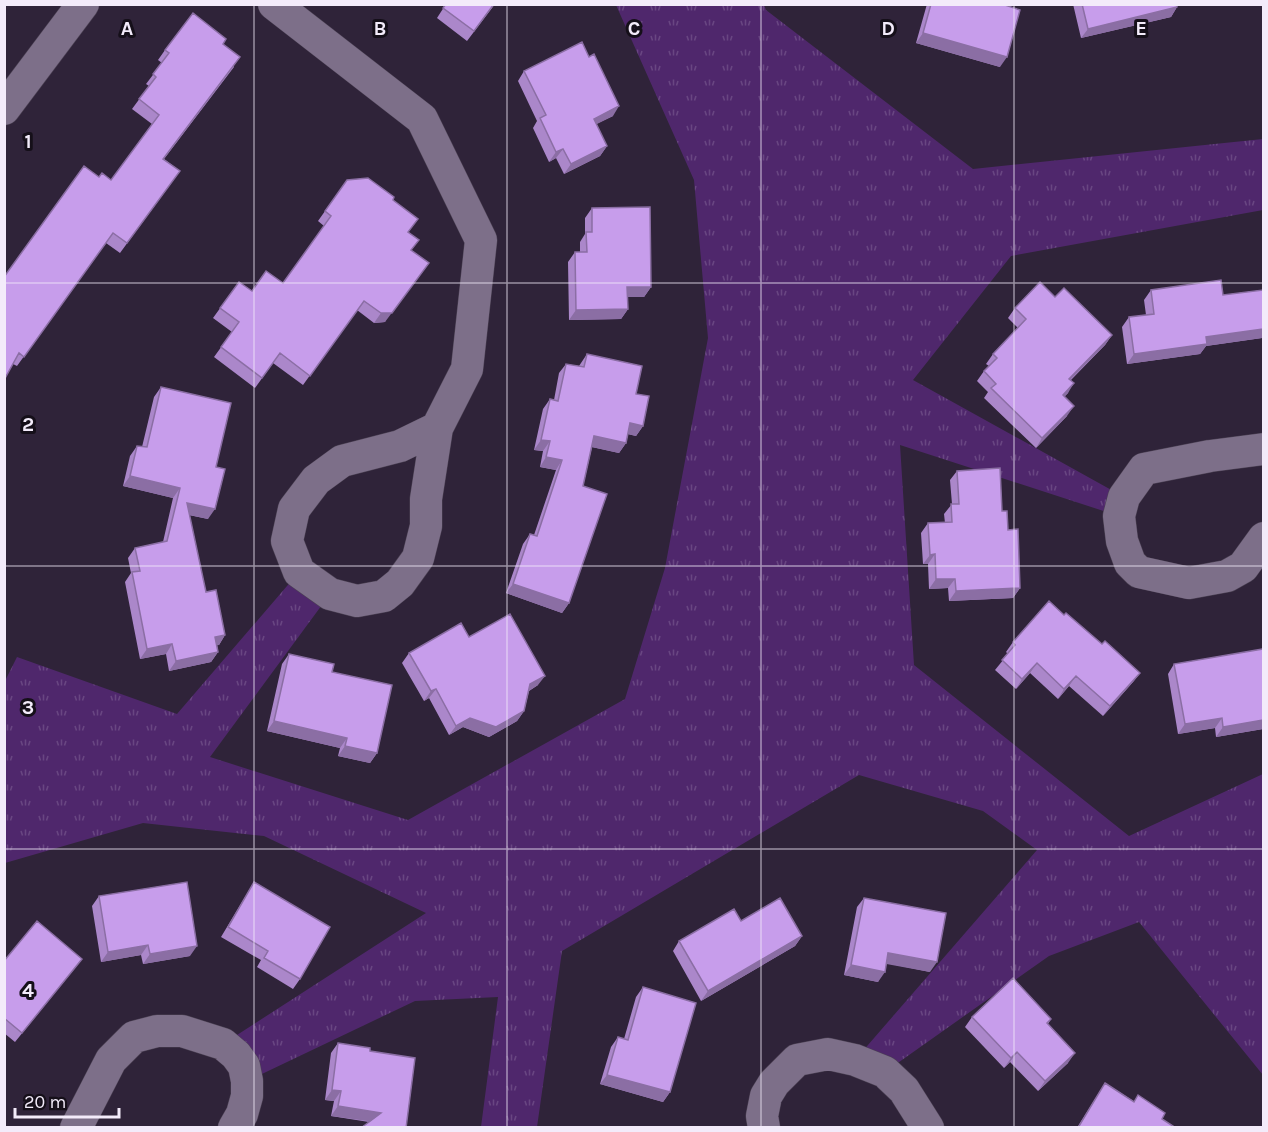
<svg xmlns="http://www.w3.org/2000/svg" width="1268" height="1132" font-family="Karla,sans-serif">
<defs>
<pattern id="grass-tufts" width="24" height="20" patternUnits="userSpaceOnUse" patternTransform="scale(1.5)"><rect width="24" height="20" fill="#4f276c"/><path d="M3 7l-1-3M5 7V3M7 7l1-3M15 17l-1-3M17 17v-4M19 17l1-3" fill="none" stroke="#694682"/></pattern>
</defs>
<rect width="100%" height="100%" fill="#2f2339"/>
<path fill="url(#grass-tufts)" d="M616 5H764L766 10 973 169 1263 139V210L1011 256 913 380 1124 497 1119 516 900 445 914 665 1129 836 1263 774V1075L1139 922 1049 956 885 1072 855 1060 1037 850 983 811 859 775 562 951 537 1127H481L498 997 415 1001 247 1081 223 1044 426 913 264 836 143 823 5 863 4 683 17 657 177 714 299 572 330 594 210 757 408 820 625 699 665 568 708 338 694 180Z"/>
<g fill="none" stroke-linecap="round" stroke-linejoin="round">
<g stroke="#4c4254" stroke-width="33">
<path id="street" d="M274 4 422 119 481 240 467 369 437 428
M4 109 83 4
M437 428 426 499V526L418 558 400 583 384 596 357 601 330 594 299 572 287 541 294 509 316 480 342 461 400 446Z
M1264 449 1210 456 1144 469 1124 497 1119 516 1122 541 1130 563 1139 572 1189 583 1227 576 1243 567 1264 538
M76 1128 111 1060 134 1037 157 1031H182L223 1044 236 1055 244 1066 247 1081V1096L242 1114 234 1128
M764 1128 762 1116 766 1096 774 1083 797 1060 828 1054 855 1060 885 1072 904 1090 928 1128"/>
</g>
<use href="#street" stroke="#7d6f89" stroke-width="32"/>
</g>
<path fill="#ab87ca" d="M446 4H495L467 41 437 18Z
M927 4H1002L1000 67 916 43Z
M1073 4H1177V7L1171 17 1081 38Z
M223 44 234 67 164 159 180 171 120 253 106 243 17 366 13 364 99 177 111 180 152 124 132 109 149 86 146 84 162 63 158 60 165 50Z
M524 71 613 116 596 124 607 146 600 156 564 174 556 158 549 162 533 128 537 121 518 81Z
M347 180 393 200 408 232 412 250 385 322 374 323 357 310 303 385 273 363 255 388 214 357 232 332 213 318 239 282 252 291 283 283 324 226 318 221Z
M592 208 651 287 644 297H628V309L621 319 569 320 568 262 575 252H580V242L585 234V218Z
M1151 290 1223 295 1263 290V353L1262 338 1206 346 1200 354 1127 364 1122 327 1129 317 1146 315 1144 300Z
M1055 297 1112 335 1105 345 1071 380 1068 393 1064 397 1067 416 1036 448 984 398 988 392 977 381 984 371 989 366 986 364 993 354 1018 328 1008 318 1015 308Z
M587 354 636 394 643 426 636 436 628 434 626 443 619 453 592 447 583 486 569 603 562 613 506 593 523 544 530 534 534 535 556 470 540 467 543 451 534 450 543 409 550 399 554 400 559 373 566 364 579 366Z
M161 387 216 467 208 519 189 515 206 592 225 635 219 645H217L218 652 211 662 169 671 166 654 140 659 125 582 131 573 128 558 135 548 163 542 173 498 123 486 130 456 137 446 142 447 154 397Z
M957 471 1002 511 1008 530 1020 588 1013 598 949 601 948 588 929 589 928 564H923L921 533 928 523H945L944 514 952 504 950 480Z
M1064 615 1140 673 1133 682 1103 716 1069 686 1058 699 1030 673 1016 689 995 670 1008 654 1006 652 1013 642Z
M469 637 538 685 529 691 524 711 517 721 489 737 463 727 449 735 429 698 424 701 402 663 409 653Z
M289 654 332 672 377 753 370 763 338 756 340 748 267 731 282 664Z
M1174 664 1263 729 1216 737 1215 728 1178 734 1168 674Z
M254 882 300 979 293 989 257 967 261 960 221 937Z
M99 896 190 956 143 964 141 955 101 962 92 906Z
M864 898 930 972 886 963 878 982 844 975 857 907Z
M741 921 802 936 795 946 701 1001 673 951 679 941Z
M4 961 75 968 15 1042 4 1033Z
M643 987 670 1092 663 1102 600 1084 611 1047 618 1037 624 1039 636 997Z
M972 1017 1051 1019 1048 1024 1068 1063 1038 1091 1010 1062 1004 1068 965 1027Z
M338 1043 369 1122 331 1116 334 1101 325 1100 331 1053Z
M1105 1083 1162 1119 1176 1128H1077Z"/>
<path fill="#8b6ea4" d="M1177 7 1171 17 1081 38 1088 29Z
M923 33 1007 57 1000 67 916 43Z
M619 106 613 116 587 129 594 119Z
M607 146 600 156 564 174 571 164Z
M563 149 556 158 549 162 556 152Z
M429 263 385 322 374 323 381 313Z
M627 287H651L644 297H620Z
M628 309 621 319 569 320 576 310Z
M1263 329V335L1262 338 1206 346 1200 354 1127 364 1134 354 1206 337Z
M1112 335 1105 345 1062 388 1069 379Z
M1074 383 1068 393 1056 405 1063 395Z
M1074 406 1067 416 1036 448 1042 438Z
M630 423 643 426 636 436 623 433Z
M594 436 626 443 619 453 587 446Z
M541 440 550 441 543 451 534 450Z
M546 457 562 460 556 470 540 467Z
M130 476 180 488 173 498 123 486Z
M187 503 215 509 208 519 180 513Z
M935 554 928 564H923L930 555Z
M936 579H955L948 588 929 589Z
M513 584 569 603 562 613 506 593Z
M1020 588 1013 598 949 601 956 591Z
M225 635 219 645 208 647 215 637Z
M172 644 166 654 140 659 147 649Z
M218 652 211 662 169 671 176 661Z
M1037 663 1030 673 1016 689 1022 679Z
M1140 673 1133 682 1103 716 1110 706Z
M545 676 538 685 524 694 530 684Z
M1076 676 1069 686 1058 699 1064 689Z
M436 689 429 698 424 701 431 691Z
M524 711 517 721 489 737 463 727 449 735 456 726 470 718Z
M1222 718 1215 728 1178 734 1185 724Z
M1263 720V729L1216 737 1223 727Z
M274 721 347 738 340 748 267 731Z
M345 746 377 753 370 763 338 756Z
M802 936 795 946 701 1001 708 991Z
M148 945 141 955 101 962 108 952Z
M197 946 190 956 143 964 150 954Z
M888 953 937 962 930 972 881 963Z
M851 965 885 972 878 982 844 975Z
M1017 1052 1010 1062 1004 1068 1011 1058Z
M1075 1053 1068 1063 1038 1091 1045 1081Z
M607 1075 670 1092 663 1102 600 1084Z
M332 1090 341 1091 334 1101 325 1100Z
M338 1106 381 1113 375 1122 331 1116Z"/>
<path fill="#c79deb" stroke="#8b6ea4" stroke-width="1.5" d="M446 4H494L474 31 443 8Z
M931 4H1002L1020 10 1007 57 923 33Z
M1082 4H1177V7L1088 29Z
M193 13 226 39 223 44 240 57 163 159 180 171 127 243 113 233 24 357 19 353 4 380V277L84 166 99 177 102 173 111 180 159 115 139 99 156 77 153 74 169 53 165 50Z
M582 42 589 57 594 54 619 106 594 119 607 146 571 164 563 149 556 152 540 118 546 115 524 71Z
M368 178 394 197 393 200 418 219 408 232 419 240 411 250 429 263 392 313H381L364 301 310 376 280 353 262 378 221 347 239 322 220 308 239 282 252 291 266 271 283 283 331 216 325 211 347 180Z
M650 207 651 287H627L628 309 576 310 575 252H587L586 232H592V208Z
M1221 280 1223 295 1263 290V329L1206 337 1207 344 1134 354 1129 317 1154 314 1151 290Z
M1040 282 1055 297 1064 288 1112 335 1069 379 1074 383 1063 395 1074 406 1042 438 991 388 996 384 984 371 997 358 993 354 1026 319 1015 308Z
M587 354 642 366 636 394 649 396 643 426 630 423 626 443 594 436 583 486 607 494 569 603 513 584 530 534 537 536 562 460 546 457 550 441 541 440 550 399 558 401 566 364 584 367Z
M161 387 231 403 216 467 225 469 215 509 187 503 206 592 216 590 225 635 215 637 218 652 176 661 172 644 147 649 132 572 140 571 135 548 167 541 180 488 130 476 137 446 147 447Z
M1000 468 1002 511H1007L1008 530 1018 529 1020 588 956 591 955 579H936L935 554 930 555 928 523 952 522 951 504H959L957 471Z
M1049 601 1064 615 1066 613 1102 644 1105 641 1140 673 1110 706 1076 676 1064 689 1037 663 1022 679 1002 660 1015 645 1013 642Z
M510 614 545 676 530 684 524 711 496 727 470 718 456 726 436 689 431 691 409 653 461 623 469 637Z
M1263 649V720L1223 727 1222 718 1185 724 1174 664Z
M289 654 334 664 332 672 392 685 377 753 345 746 347 738 274 721Z
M187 882 197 946 150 954 148 945 108 952 99 896Z
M254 882 330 927 300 979 264 958 268 951 228 927Z
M780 898 802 936 708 991 679 941 734 909 741 921Z
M864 898 946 913 937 962 888 953 885 972 851 965Z
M37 921 82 959 22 1033 4 1018V961Z
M1013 978 1051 1019 1047 1023 1075 1053 1045 1081 1017 1052 1011 1058 972 1017Z
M643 987 696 1003 670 1092 607 1075 618 1037 628 1040Z
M338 1043 370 1048V1051L415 1058 406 1128H361L381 1113 338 1106 341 1091 332 1090Z
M1105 1083 1134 1102 1138 1095 1165 1113 1162 1119 1176 1128H1081L1079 1126Z"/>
<path fill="none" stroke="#f3ebfa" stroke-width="1.5" stroke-opacity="0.55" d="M254 4V1128M507 4V1128M761 4V1128M1014 4V1128M4 283H1264M4 566H1264M4 849H1264"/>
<g font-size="20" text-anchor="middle" font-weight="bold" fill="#f3ebfa" stroke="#150f19" stroke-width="6" stroke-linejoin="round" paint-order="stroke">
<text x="127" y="35">A</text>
<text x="380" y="35">B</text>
<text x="634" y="35">C</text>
<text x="888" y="35">D</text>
<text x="1141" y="35">E</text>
<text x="28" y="148">1</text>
<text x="28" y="431">2</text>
<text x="28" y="714">3</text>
<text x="28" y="997">4</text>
</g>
<rect width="1268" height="1132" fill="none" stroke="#f3ebfa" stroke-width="12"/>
<path d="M15 1108v9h104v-9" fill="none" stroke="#f3ebfa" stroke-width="3"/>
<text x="24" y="1108" font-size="18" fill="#f3ebfa" stroke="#150f19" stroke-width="4.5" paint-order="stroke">20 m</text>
</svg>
